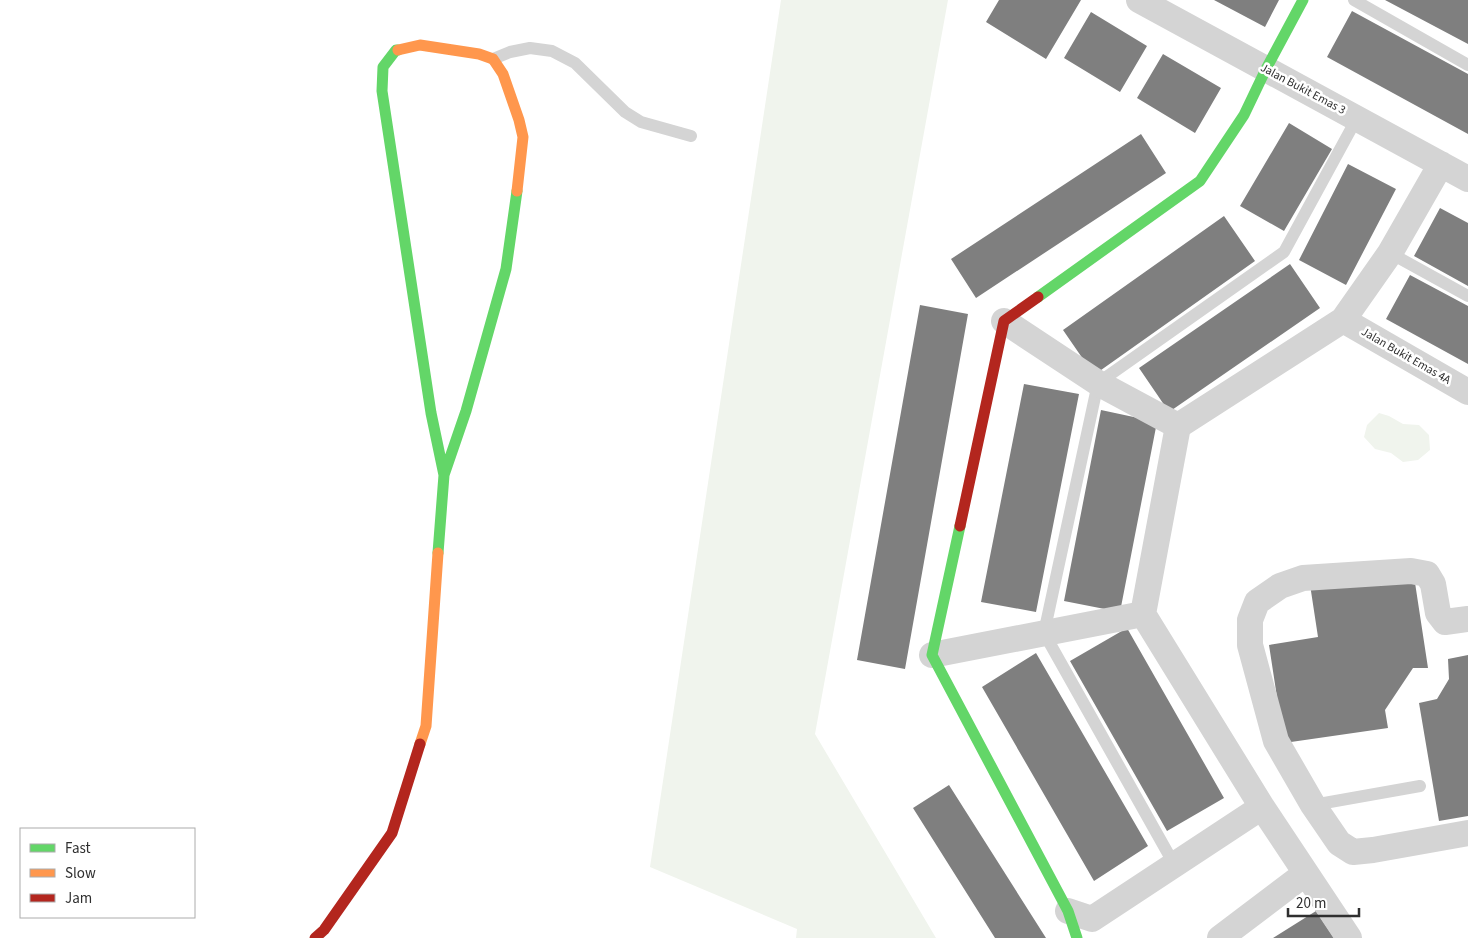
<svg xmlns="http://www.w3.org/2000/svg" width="1468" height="938" font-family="'Source Sans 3',sans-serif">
<rect width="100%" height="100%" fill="#fff"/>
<path fill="#f0f4ed" d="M781 0H948L815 734 936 938H796L797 929 650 867Z
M1379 413 1389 416 1403 424 1419 425 1429 435 1430 450 1418 460 1403 462 1391 453 1375 449 1364 437 1367 425Z"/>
<path fill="#7f7f7f" d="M999 0H1081L1046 59 986 22Z
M1214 0H1279L1265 27Z
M1385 0H1468V44Z
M1352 11 1468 74V134L1327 57Z
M1091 12 1147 46 1120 92 1064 58Z
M1163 54 1221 88 1195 133 1137 98Z
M1289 123 1332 149 1284 231 1240 206Z
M1141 134 1166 173 976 298 951 259Z
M1348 164 1396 189 1346 285 1299 260Z
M1440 208 1468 223V286L1414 256Z
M1224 216 1255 261 1094 375 1063 330Z
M1290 264 1320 308 1169 412 1139 368Z
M1410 275 1468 306V364L1386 319Z
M920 305 968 314 905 669 857 660Z
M1024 384 1079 394 1036 612 981 602Z
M1101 410 1157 422 1120 612 1064 601Z
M1412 563 1428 668H1413L1385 710 1388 728 1284 743 1269 645 1318 637 1309 578Z
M1127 628 1224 798 1167 831 1070 661Z
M1036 653 1148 846 1094 881 982 687Z
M1468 655V816L1439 821 1419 703 1437 699 1449 679 1448 659Z
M949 785 1046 938H995L913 808Z
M1316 911 1334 938H1273Z"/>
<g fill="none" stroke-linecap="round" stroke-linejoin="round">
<path stroke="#d4d4d4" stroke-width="12" d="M1354 0 1468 65
M493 59 510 52 530 48 552 51 575 63 625 112 641 122 691 136
M1390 253 1468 296
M1313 805 1420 786
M1174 864 1044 633 1098 383 1284 252 1357 118"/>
<path stroke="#d4d4d4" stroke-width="26" d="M1139 0 1468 179
M1343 320 1468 392
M1004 321 1098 383 1178 426
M1468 619 1445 622 1438 613 1433 584 1427 574 1411 571 1303 578 1280 586 1257 602 1250 620V645L1276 741 1313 805 1339 843 1353 852 1373 850 1468 833
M932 655 1143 614
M1068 911 1092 919 1262 807
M1220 938 1306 873
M1349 938 1262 807 1143 614 1178 426 1343 320 1390 253 1441 164"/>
<path stroke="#63d668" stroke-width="11" d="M398 50H396L383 67 382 91 431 413 444 475
M1038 297 1200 181 1244 115 1266 69 1303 0
M960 526 932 655 1068 911 1077 938
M438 553 444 475 466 411 506 269 517 191"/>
<path stroke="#ff974d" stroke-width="11" d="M398 50 420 45 479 54 493 59 503 74 519 120 523 137 517 191
M420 744 426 726 438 553"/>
<path stroke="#b3261e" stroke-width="11" d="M960 526 1004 321 1038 297
M315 938 324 930 392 833 420 744"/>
</g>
<g text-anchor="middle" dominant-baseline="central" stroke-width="5" stroke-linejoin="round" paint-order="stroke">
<g font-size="12" fill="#2f2f2f" stroke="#fff">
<text transform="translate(1303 89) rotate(28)">Jalan Bukit Emas 3</text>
<text transform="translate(1406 356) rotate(30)">Jalan Bukit Emas 4A</text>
</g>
</g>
<rect x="20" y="828" width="175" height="90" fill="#ffffff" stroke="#acacac"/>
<rect x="30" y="844" width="25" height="8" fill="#63d668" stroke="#acacac"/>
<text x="65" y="853" font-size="15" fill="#2f2f2f">Fast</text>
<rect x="30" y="869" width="25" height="8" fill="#ff974d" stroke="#acacac"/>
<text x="65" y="878" font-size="15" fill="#2f2f2f">Slow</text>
<rect x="30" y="894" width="25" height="8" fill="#b3261e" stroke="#acacac"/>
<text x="65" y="903" font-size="15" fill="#2f2f2f">Jam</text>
<path d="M1288 908v8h71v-8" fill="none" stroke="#2f2f2f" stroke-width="2.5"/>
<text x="1296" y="908" font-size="15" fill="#2f2f2f" stroke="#ffffff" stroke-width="4" paint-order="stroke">20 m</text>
</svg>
